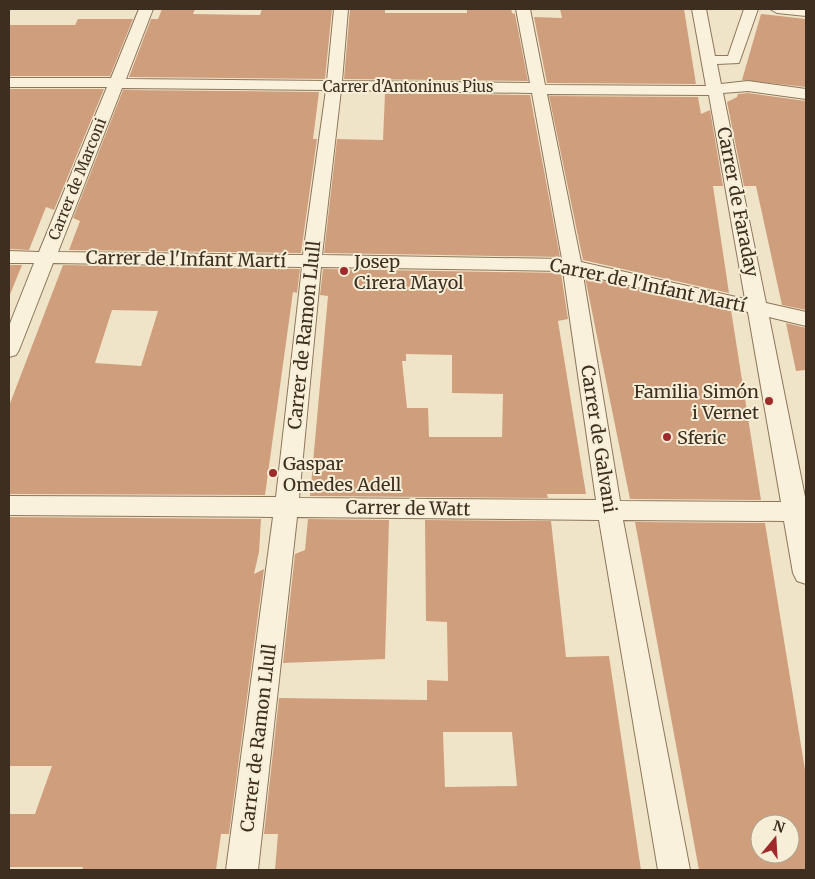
<svg xmlns="http://www.w3.org/2000/svg" width="815" height="879" font-family="Merriweather,serif">
<rect width="100%" height="100%" fill="#f0e4c8"/>
<path fill="#cf9f7d" fill-rule="evenodd" d="M162 9H195L193 14 260 15 262 9H332L325 79 129 77 151 19H158Z
M350 9H385V13H467V9H511L512 13 515 14 528 81 344 79Z
M560 9H684L696 84 547 83 534 17 562 18Z
M761 14 806 19V87L742 80Z
M78 19H133L110 76H9V25H75Z
M9 89H104L54 210 46 207 29 250 9 249Z
M123 90 319 92 313 139H317L301 253 69 250 80 221 73 218Z
M385 93 530 95 560 257 324 253 337 139 383 140Z
M748 93 806 101V310L782 305 756 186H744L727 102 737 97 738 94Z
M549 96 698 97 701 114 710 110 723 186H713L729 293 583 260Z
M9 265H22L9 297Z
M63 265 300 269 297 293 293 292 265 495 9 494V406ZM112 310 158 311 141 366 95 363Z
M323 269 561 273 568 319 558 321 586 494H547L548 498 310 496 328 296 320 295ZM406 354 452 355V393L503 394 502 437H429L428 408H407L402 361H406Z
M585 277 731 310 761 500 630 499Z
M786 323 806 328V370L796 371Z
M9 517 261 519 259 552 254 574 264 569 229 834H221L216 870H82L83 867H9V814H35L52 766H9Z
M308 519 389 520 385 659 283 663 295 554 305 550Z
M425 520 551 521 566 657 609 656 641 870H275L278 834H264L279 698 427 700V680L448 681 447 622 426 621ZM443 732H512L517 786 445 787Z
M635 522 765 523 806 776V870H699ZM760 824H790V854H760Z"/>
<g fill="none" stroke-linecap="round" stroke-linejoin="round">
<g stroke="#8d765c" stroke-width="2">
<path id="minor" d="M139 9H153L126 79 327 81 334 9H348L342 81 530 83 516 9H530L545 85 699 86H706L692 9H706L715 56H728L744 9H758L739 63 717 64 721 84 748 81 806 89V99L748 91 723 93 766 303 806 312V326L769 317 806 502V584L797 581 793 573 784 521 623 520 690 870H658L599 520 297 517 258 870H226L273 517 9 515V496L276 497 302 267 53 263 19 350 16 355 9 357V326L34 263H9V251L39 252 107 87H9V78H111ZM122 88 326 90 303 255 58 252ZM341 90 532 93 562 259 322 255ZM547 94 709 95 745 299 581 262ZM321 267 563 271 596 500 299 498ZM583 275 748 312 781 502 620 501Z
M770 9H806V16L777 13Z"/>
</g>
<use href="#minor" fill="#faf1dc" fill-rule="evenodd"/>
</g>
<g fill="#9e2a2b" stroke="#f7eed8" stroke-width="2">
<circle cx="344" cy="271" r="5"/>
<circle cx="769" cy="401" r="5"/>
<circle cx="667" cy="437" r="5"/>
<circle cx="273" cy="473" r="5"/>
</g>
<g text-anchor="middle" dominant-baseline="central" stroke-width="4" stroke-linejoin="round" paint-order="stroke">
<g font-size="15" fill="#3d2e20" stroke="#f7eed8">
<text x="408" y="86">Carrer d'Antoninus Pius</text>
<text transform="translate(77 179) rotate(-68)">Carrer de Marconi</text>
</g>
<g font-size="18" fill="#3d2e20" stroke="#f7eed8">
<text transform="translate(738 202) rotate(79)">Carrer de Faraday</text>
<text transform="translate(186 259) rotate(1)">Carrer de l'Infant Martí</text>
<text transform="translate(648 285) rotate(12)">Carrer de l'Infant Martí</text>
<text transform="translate(304 335) rotate(-84)">Carrer de Ramon Llull</text>
<text transform="translate(599 439) rotate(81)">Carrer de Galvani</text>
<text transform="translate(408 508) rotate(1)">Carrer de Watt</text>
<text transform="translate(258 738) rotate(-83)">Carrer de Ramon Llull</text>
</g>
<g font-size="18" fill="#3d2e20" stroke="#f7eed8" text-anchor="start">
<text x="354" y="261">Josep<tspan x="354" dy="21">Cirera Mayol</tspan></text>
<text x="759" y="391" text-anchor="end">Familia Simón<tspan x="759" dy="21">i Vernet</tspan></text>
<text x="677" y="437">Sferic</text>
<text x="283" y="463">Gaspar<tspan x="283" dy="21">Omedes Adell</tspan></text>
</g>
</g>
<rect width="815" height="879" fill="none" stroke="#3d2e20" stroke-width="20"/>
<g transform="translate(775 839) rotate(18)"><circle r="24" fill="#f7eed8" stroke="#ada18e"/>
<path d="M0-4L9 19L0 12L-9 19Z" fill="#9e2a2b"/>
<text y="-8" font-size="14" font-weight="bold" text-anchor="middle" fill="#3d2e20">N</text>
</g>
</svg>
